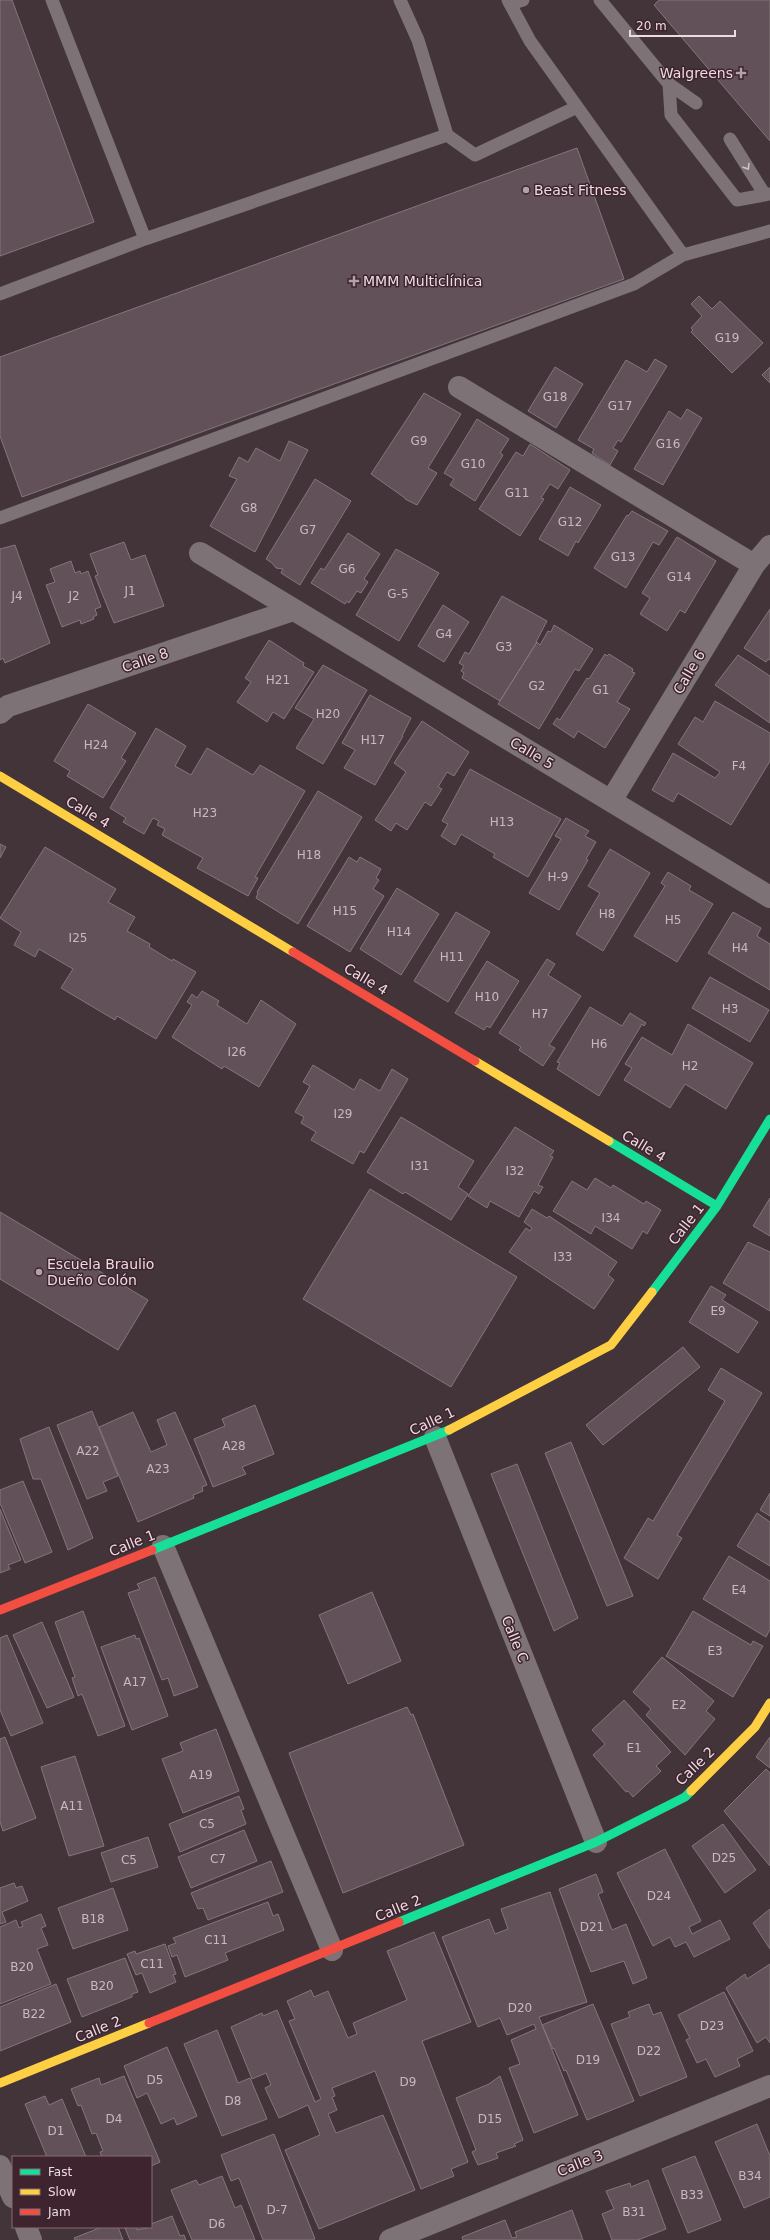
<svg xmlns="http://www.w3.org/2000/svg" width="770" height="2240" font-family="'DejaVu Sans',sans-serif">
<rect width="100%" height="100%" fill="#43343a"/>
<path fill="#635159" stroke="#83767b" d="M0 0H12L94 222 0 256Z
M659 0H770V141L654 5Z
M577 148 624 279 22 497 0 436V357Z
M699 296 712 309 720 301 763 343 732 373 691 332 693 330 691 328 702 316 691 304Z
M655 359 667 366 621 442 618 440 613 448 618 451 610 465 592 453 594 449 578 440 626 360 647 372Z
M555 367 583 384 556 428 528 411Z
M770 367V383L762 375Z
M424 393 461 414 428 468 437 473 417 505 405 499V498L371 474Z
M687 409 702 418 663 485 634 469 669 411 681 419Z
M477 419 509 439 500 453 503 455 475 501 450 485 454 479 444 473Z
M289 441 308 450 255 552 210 526 237 479 229 476 239 457 248 462 256 448 280 461Z
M530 444 570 470 558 489 550 484 541 498 544 499 520 536 479 509 516 452 523 456Z
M315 479 351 501 300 585 281 573 283 569 276 568 272 563 266 559Z
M570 487 601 505 578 543 576 541 568 556 539 539Z
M632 511 668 531 659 545 653 542 626 588 594 568 627 515 628 516Z
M348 533 380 554 364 579 368 582 361 593 357 591 349 603 347 601 345 604 311 583 321 568 324 570Z
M677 537 716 561 685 613 680 610 667 631 640 614 650 598 642 593Z
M124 542 131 560 145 555 164 606 114 623 95 576 98 575 90 554Z
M15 545 50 643 5 663 3 658 0 660V549Z
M396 549 439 573 399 641 356 615Z
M71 561 75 573 80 571 81 574 88 571 101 607 95 609 97 615 93 617 94 619 81 624 80 620 62 627 46 585 55 582 50 569Z
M502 596 547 621 536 642H537L500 701 462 678 464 673 461 671 464 666 459 663 465 652 469 654Z
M443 605 469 622 444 662 418 646Z
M770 609V660L768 659 766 662 744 648Z
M554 625 593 649 579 671 575 669 539 729 498 704 537 642 540 645 548 631 551 632Z
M269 640 304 663 303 666 314 672 284 719 273 712 267 722 237 702 251 682 245 678Z
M605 654 607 656 609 654 633 669 632 672 635 673 617 702 630 709 605 748 578 731 574 738 553 724 557 718 560 720 587 678 589 679Z
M738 655 770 676V723L715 685Z
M323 665 367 690 323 764 296 748 314 719 295 708Z
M370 695 411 718 402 736H403L375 785 344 768 355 750 342 743Z
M715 701 770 733V761L731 825 678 793 673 802 652 790 673 753 715 778 720 772 678 744 695 717 703 722Z
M88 704 136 733 121 758 126 761 103 798 67 776 70 771 54 761Z
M422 721 469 752 454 776 447 772 438 787 442 789 431 806 425 802 407 830 396 823 391 831 375 820 406 772 394 763Z
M156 728 186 746 175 766 191 775 207 748 253 775 260 765 305 791 255 877 258 878 248 896 197 868 203 858 162 835 165 829 157 825 159 821 153 818 144 834 123 822 126 818 110 808Z
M470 769 561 819 528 877 493 857 495 854 461 834 455 845 441 836 448 824 442 821Z
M318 791 362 817 298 924 256 898 258 893 257 892Z
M566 818 589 831 585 836 596 842 586 859 588 860 559 910 529 893 561 839 555 836Z
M0 844 6 847 0 858Z
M45 847 116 889 108 902 135 917 127 931 150 944 149 947 172 961 173 959 196 972 156 1039 117 1016 115 1020 61 988 73 969 39 949 35 957 14 945 21 932 0 918Z
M610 849 650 873 603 951 576 934 600 893 588 886Z
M349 857 357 862 360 857 381 869 376 878 379 880 373 889 384 896 350 952 307 926Z
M668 872 691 886 689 890 713 904 677 962 634 936 665 886 661 883Z
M397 888 439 914 401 975 360 949Z
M456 912 490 932 448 1002 414 981Z
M733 912 761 928 757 936 770 944V990L708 953Z
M547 959 555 964 548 975 581 996 549 1045 555 1048 543 1066 519 1050 521 1047 499 1033Z
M487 961 519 981 490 1028 487 1026 484 1030 455 1013Z
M710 977 769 1010 750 1042 692 1008Z
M202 991 219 1001 217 1005 247 1024 261 1000 296 1024 259 1087 224 1066 222 1069 172 1037 192 1005 187 1002 192 994 197 998Z
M590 1007 622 1026 630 1013 646 1023 644 1026 642 1024 599 1096 557 1069 560 1063 557 1062Z
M688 1024 753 1063 726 1109 685 1084 670 1108 624 1080 632 1068 625 1064 642 1037 672 1055Z
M313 1065 354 1090 360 1079 380 1091 392 1069 408 1079 364 1153 360 1151 353 1164 311 1140 316 1132 301 1123 304 1117 295 1112 310 1086 303 1082Z
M401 1117 474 1161 458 1187 468 1194 451 1220 405 1192 403 1194 367 1172Z
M515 1127 554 1151 550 1156 553 1157 538 1185 543 1187 539 1194 534 1191 519 1217 490 1201 487 1208 468 1196Z
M595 1178 611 1188 613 1185 644 1204 646 1201 661 1210 647 1234 643 1231 632 1249 595 1226 591 1234 553 1211 572 1181 587 1190Z
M370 1189 517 1277 451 1387 303 1299Z
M770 1198V1236L753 1226Z
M532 1209 547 1218 549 1216 617 1262 608 1275 614 1280 594 1309 509 1252 526 1228 530 1231 532 1228 524 1222Z
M0 1212 148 1300 118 1350 0 1279Z
M748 1242 770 1252V1311L723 1283Z
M711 1286 726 1295 722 1300 758 1322 738 1353 689 1322Z
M683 1347 700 1367 603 1445 586 1425Z
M721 1368 762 1393 677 1535 682 1538 658 1579 624 1558 648 1518 653 1521 725 1401 708 1390Z
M255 1405 274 1454 242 1467 246 1474 213 1487 194 1439 225 1426 222 1419Z
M92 1411 118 1476 103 1482 107 1491 87 1499 57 1425Z
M133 1412 151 1452 167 1445 157 1420 175 1412 207 1485 202 1487 203 1491 193 1495 194 1498 138 1522 99 1427Z
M49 1427 93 1538 68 1550 41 1479H33L20 1439Z
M571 1442 633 1596 607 1606 545 1453Z
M517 1464 578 1618 554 1631 491 1474Z
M23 1481 52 1552 25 1563 0 1503V1490Z
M770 1493V1516L760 1510Z
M0 1509 21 1560 8 1565 10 1569 0 1573Z
M757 1513 770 1522V1566L737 1546Z
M729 1556 770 1581V1629L766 1637 703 1599Z
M155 1577 198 1687 174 1696 168 1678 162 1680 128 1593 140 1589 137 1584Z
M372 1592 401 1661 348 1684 319 1615Z
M83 1611 125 1726 98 1736 82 1694 78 1696 72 1678 75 1677 55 1622Z
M693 1611 751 1645 753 1641 763 1646 733 1697 666 1656Z
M42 1622 74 1697 47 1708 13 1635Z
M7 1635 43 1723 11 1736 0 1710V1638Z
M135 1635 136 1639 139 1638 168 1716 132 1730 101 1647Z
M662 1657 714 1701 706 1711 715 1719 685 1755 646 1715 651 1709 633 1692Z
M624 1700 671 1752 656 1766 661 1771 633 1797 628 1791 626 1792 593 1755 605 1744 592 1730Z
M407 1707 411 1715 413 1714 464 1845 343 1893 289 1753Z
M216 1729 239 1791 183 1813 162 1759 183 1751 180 1743Z
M5 1737 36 1818 3 1831 0 1822V1739Z
M770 1737V1768L756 1757Z
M75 1756 104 1846 69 1856 41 1767Z
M766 1769 770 1773V1866L724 1811Z
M239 1796 244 1809 241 1810 246 1824 180 1852 169 1824Z
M723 1824 756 1870 725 1893 692 1846Z
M244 1830 257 1861 191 1888 178 1857Z
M148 1837 158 1867 111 1882 101 1853Z
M665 1849 701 1921 689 1927 692 1934 720 1920 730 1939 694 1957 686 1942 675 1947 670 1937 653 1946 617 1873Z
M271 1861 283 1892 208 1920 203 1908 198 1909 191 1893Z
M596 1874 603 1892 598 1894 612 1930 626 1924 647 1978 633 1984 624 1961 591 1972 559 1889Z
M14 1883 16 1888 22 1886 28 1901 2 1912 6 1922 0 1924V1888Z
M113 1888 128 1930 73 1949 58 1908Z
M550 1892 587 2002 539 2017 578 2115 534 2133 509 2068 520 2064 511 2040 536 2029 534 2024 507 2035 500 2018 478 2027 442 1937 489 1919 495 1934 508 1929 501 1909Z
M268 1902 273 1916 278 1914 284 1930 225 1953 228 1960 185 1977 177 1955 172 1957 168 1946 176 1943 173 1938Z
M770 1909V1949L753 1923Z
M41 1914 46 1926 41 1928 48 1945 37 1949 51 1984 0 2004V1927L16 1920 19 1928 23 1926 21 1922Z
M434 1932 471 2022 422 2041 468 2162 451 2169 454 2176 421 2189 375 2071 332 2088 335 2096 332 2097 337 2110 328 2114 336 2133 383 2115 415 2190 319 2229 285 2150 320 2135 308 2105 279 2118 265 2088 271 2085 266 2073 252 2079 231 2027 262 2013 263 2016 277 2010 315 2102 321 2099 289 2021 295 2019 287 2001 311 1990 314 1997 328 1991 348 2038 357 2034 353 2023 407 2000 387 1951Z
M165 1944 176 1974 173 1975 176 1982 150 1993 142 1973 136 1975 127 1954 135 1951 136 1954Z
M125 1958 138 1992 132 1994V1997L82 2017 67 1979Z
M770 1964V2043L766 2037 757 2043 726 1988 745 1974 747 1979Z
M56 1984 71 2022 0 2051V2007Z
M724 1992 753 2051 737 2059 740 2066 715 2077 706 2059 697 2063 686 2040 690 2038 678 2015Z
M593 2004 634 2101 587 2120 566 2070 564 2071 554 2048 553 2049 542 2025Z
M649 2004 653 2015 661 2012 687 2077 640 2096 611 2024 630 2017 628 2012Z
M217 2030 238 2083 250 2078 267 2119 222 2136 184 2044Z
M167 2047 197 2116 177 2125 174 2118 161 2124 147 2093 137 2098 124 2066Z
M124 2076 160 2162 151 2166V2157H102L100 2152 103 2151 96 2133 92 2134 81 2105 78 2106 71 2089 99 2078 101 2085Z
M500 2076 523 2140 514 2144 516 2146 496 2153 498 2158 478 2165 472 2152 476 2150 456 2098 489 2084Z
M45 2096 49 2105 62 2099 86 2157H47L25 2104Z
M757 2124 770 2156V2197L744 2208 715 2142Z
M274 2134 315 2239 313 2240H263L239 2178 231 2181 221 2155Z
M695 2156 721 2220 688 2233 662 2169Z
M222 2176 235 2208 241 2205 255 2240H192L171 2190 196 2180 199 2185Z
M648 2180 666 2229 638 2240H612L602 2214 614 2209 606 2191 630 2183 631 2187Z
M572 2210 583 2240H463L462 2237 505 2220 512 2238 517 2237 515 2232Z
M172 2216 180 2236 184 2235 186 2240H130L125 2228 136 2227 137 2230 151 2227V2224Z
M102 2227H118L123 2240H75L74 2238Z"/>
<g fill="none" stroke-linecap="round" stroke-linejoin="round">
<path stroke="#7d7276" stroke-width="13" d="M52 0 145 239
M400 0 418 40 447 135
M508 0 530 41 683 255 770 231
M600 0 669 84 671 115 737 200 770 194
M510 4 523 0
M669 84 696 103
M730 139 765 195
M0 294 145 239 447 135 475 155 577 107
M0 518 634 284 683 255"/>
<path stroke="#7d7276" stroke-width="22" d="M459 387 754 565
M200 553 770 897
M0 713 8 706 293 610
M611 801 754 565 770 546
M435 1437 596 1842
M163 1546 332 1950
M0 2166 13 2197
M26 2227 31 2240
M390 2240 770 2086"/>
<path stroke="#16e098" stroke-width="9" d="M609 1141 717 1206
M652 1292 717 1206 770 1119
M152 1550 449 1430
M399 1922 596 1842 685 1797 691 1791"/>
<path stroke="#ffcf43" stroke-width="9" d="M0 776 293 952
M475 1061 609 1141
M449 1430 611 1345 652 1292
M691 1791 755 1727 770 1703
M0 2083 149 2023"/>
<path stroke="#f24e42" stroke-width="9" d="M293 952 475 1061
M0 1610 152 1550
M149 2023 399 1922"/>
</g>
<defs><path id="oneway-chevron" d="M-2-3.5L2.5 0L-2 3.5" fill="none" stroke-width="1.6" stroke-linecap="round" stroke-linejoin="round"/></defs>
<use stroke="#d1c1c6" href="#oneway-chevron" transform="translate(747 167) rotate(58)"/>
<g fill="#b2a1a7" stroke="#3e242f" stroke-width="1.5">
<path d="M739 67h4v4h4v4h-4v4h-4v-4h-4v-4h4z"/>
<circle cx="526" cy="190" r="4"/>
<path d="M352 275h4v4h4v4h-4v4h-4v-4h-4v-4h4z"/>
<circle cx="39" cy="1272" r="4"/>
</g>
<g text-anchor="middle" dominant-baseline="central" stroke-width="3" stroke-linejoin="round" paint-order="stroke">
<g font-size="12" fill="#cab8bf">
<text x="727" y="338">G19</text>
<text x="555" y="397">G18</text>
<text x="620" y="406">G17</text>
<text x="419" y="441">G9</text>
<text x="668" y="444">G16</text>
<text x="473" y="464">G10</text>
<text x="517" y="493">G11</text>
<text x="249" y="508">G8</text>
<text x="570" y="522">G12</text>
<text x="308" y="530">G7</text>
<text x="623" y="557">G13</text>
<text x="347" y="569">G6</text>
<text x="679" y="577">G14</text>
<text x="130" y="591">J1</text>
<text x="398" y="594">G-5</text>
<text x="17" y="596">J4</text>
<text x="74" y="596">J2</text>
<text x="444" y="634">G4</text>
<text x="504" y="647">G3</text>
<text x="278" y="680">H21</text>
<text x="537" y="686">G2</text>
<text x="601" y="690">G1</text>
<text x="328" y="714">H20</text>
<text x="373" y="740">H17</text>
<text x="96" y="745">H24</text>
<text x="739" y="766">F4</text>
<text x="205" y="813">H23</text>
<text x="502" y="822">H13</text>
<text x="309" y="855">H18</text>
<text x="558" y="877">H-9</text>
<text x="345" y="911">H15</text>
<text x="607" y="914">H8</text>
<text x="673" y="920">H5</text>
<text x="399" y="932">H14</text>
<text x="78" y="938">I25</text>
<text x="740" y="948">H4</text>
<text x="452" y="957">H11</text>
<text x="487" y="997">H10</text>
<text x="730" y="1009">H3</text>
<text x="540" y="1014">H7</text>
<text x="599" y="1044">H6</text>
<text x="237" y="1052">I26</text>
<text x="690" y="1066">H2</text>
<text x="343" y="1114">I29</text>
<text x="420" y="1166">I31</text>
<text x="515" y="1171">I32</text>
<text x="611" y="1218">I34</text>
<text x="563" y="1257">I33</text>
<text x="718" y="1311">E9</text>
<text x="234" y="1446">A28</text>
<text x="88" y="1451">A22</text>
<text x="158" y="1469">A23</text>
<text x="739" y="1590">E4</text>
<text x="715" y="1651">E3</text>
<text x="135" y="1682">A17</text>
<text x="679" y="1705">E2</text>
<text x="634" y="1748">E1</text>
<text x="201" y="1775">A19</text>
<text x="72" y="1806">A11</text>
<text x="207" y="1824">C5</text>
<text x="724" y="1858">D25</text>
<text x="218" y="1859">C7</text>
<text x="129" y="1860">C5</text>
<text x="659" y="1896">D24</text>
<text x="93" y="1919">B18</text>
<text x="592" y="1927">D21</text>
<text x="216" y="1940">C11</text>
<text x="152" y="1964">C11</text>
<text x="22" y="1967">B20</text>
<text x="102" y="1986">B20</text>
<text x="520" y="2008">D20</text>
<text x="34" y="2014">B22</text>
<text x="712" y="2026">D23</text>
<text x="649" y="2051">D22</text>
<text x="588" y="2060">D19</text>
<text x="155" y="2080">D5</text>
<text x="408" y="2082">D9</text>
<text x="233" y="2101">D8</text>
<text x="114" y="2119">D4</text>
<text x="490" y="2119">D15</text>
<text x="56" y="2131">D1</text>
<text x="750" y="2176">B34</text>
<text x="692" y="2195">B33</text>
<text x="277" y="2210">D-7</text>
<text x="634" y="2212">B31</text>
<text x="217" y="2224">D6</text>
</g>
<g font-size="14" fill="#eddbe1" stroke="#3e242f" text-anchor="start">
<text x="733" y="73" text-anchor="end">Walgreens</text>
<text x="534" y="190">Beast Fitness</text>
<text x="363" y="281">MMM Multiclínica</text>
<text x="47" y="1264">Escuela Braulio<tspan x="47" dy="16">Dueño Colón</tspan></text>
</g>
<g font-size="14" fill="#eddbe1" stroke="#3e242f">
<text transform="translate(145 660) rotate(-19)">Calle 8</text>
<text transform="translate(689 672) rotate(-59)">Calle 6</text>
<text transform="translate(532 753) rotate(31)">Calle 5</text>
<text transform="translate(88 812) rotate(31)">Calle 4</text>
<text transform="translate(366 979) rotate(31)">Calle 4</text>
<text transform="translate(644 1146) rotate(31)">Calle 4</text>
<text transform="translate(686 1224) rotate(-52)">Calle 1</text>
<text transform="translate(432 1421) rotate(-25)">Calle 1</text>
<text transform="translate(132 1543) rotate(-22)">Calle 1</text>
<text transform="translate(515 1639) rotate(68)">Calle C</text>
<text transform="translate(695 1766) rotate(-44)">Calle 2</text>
<text transform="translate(398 1908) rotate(-22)">Calle 2</text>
<text transform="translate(98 2029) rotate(-22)">Calle 2</text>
<text transform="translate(580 2163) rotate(-22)">Calle 3</text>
</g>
</g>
<rect x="12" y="2156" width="140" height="72" fill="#3e242f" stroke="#846d76"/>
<rect x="20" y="2169" width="20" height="6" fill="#16e098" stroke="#846d76"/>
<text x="48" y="2176" font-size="12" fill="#eddbe1">Fast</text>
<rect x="20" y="2189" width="20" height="6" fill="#ffcf43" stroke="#846d76"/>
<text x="48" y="2196" font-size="12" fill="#eddbe1">Slow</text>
<rect x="20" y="2209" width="20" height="6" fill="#f24e42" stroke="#846d76"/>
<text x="48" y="2216" font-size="12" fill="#eddbe1">Jam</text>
<path d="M630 30v6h105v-6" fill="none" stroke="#eddbe1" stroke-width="2"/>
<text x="636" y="30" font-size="12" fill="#eddbe1" stroke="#3e242f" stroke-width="3" paint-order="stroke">20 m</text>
</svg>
